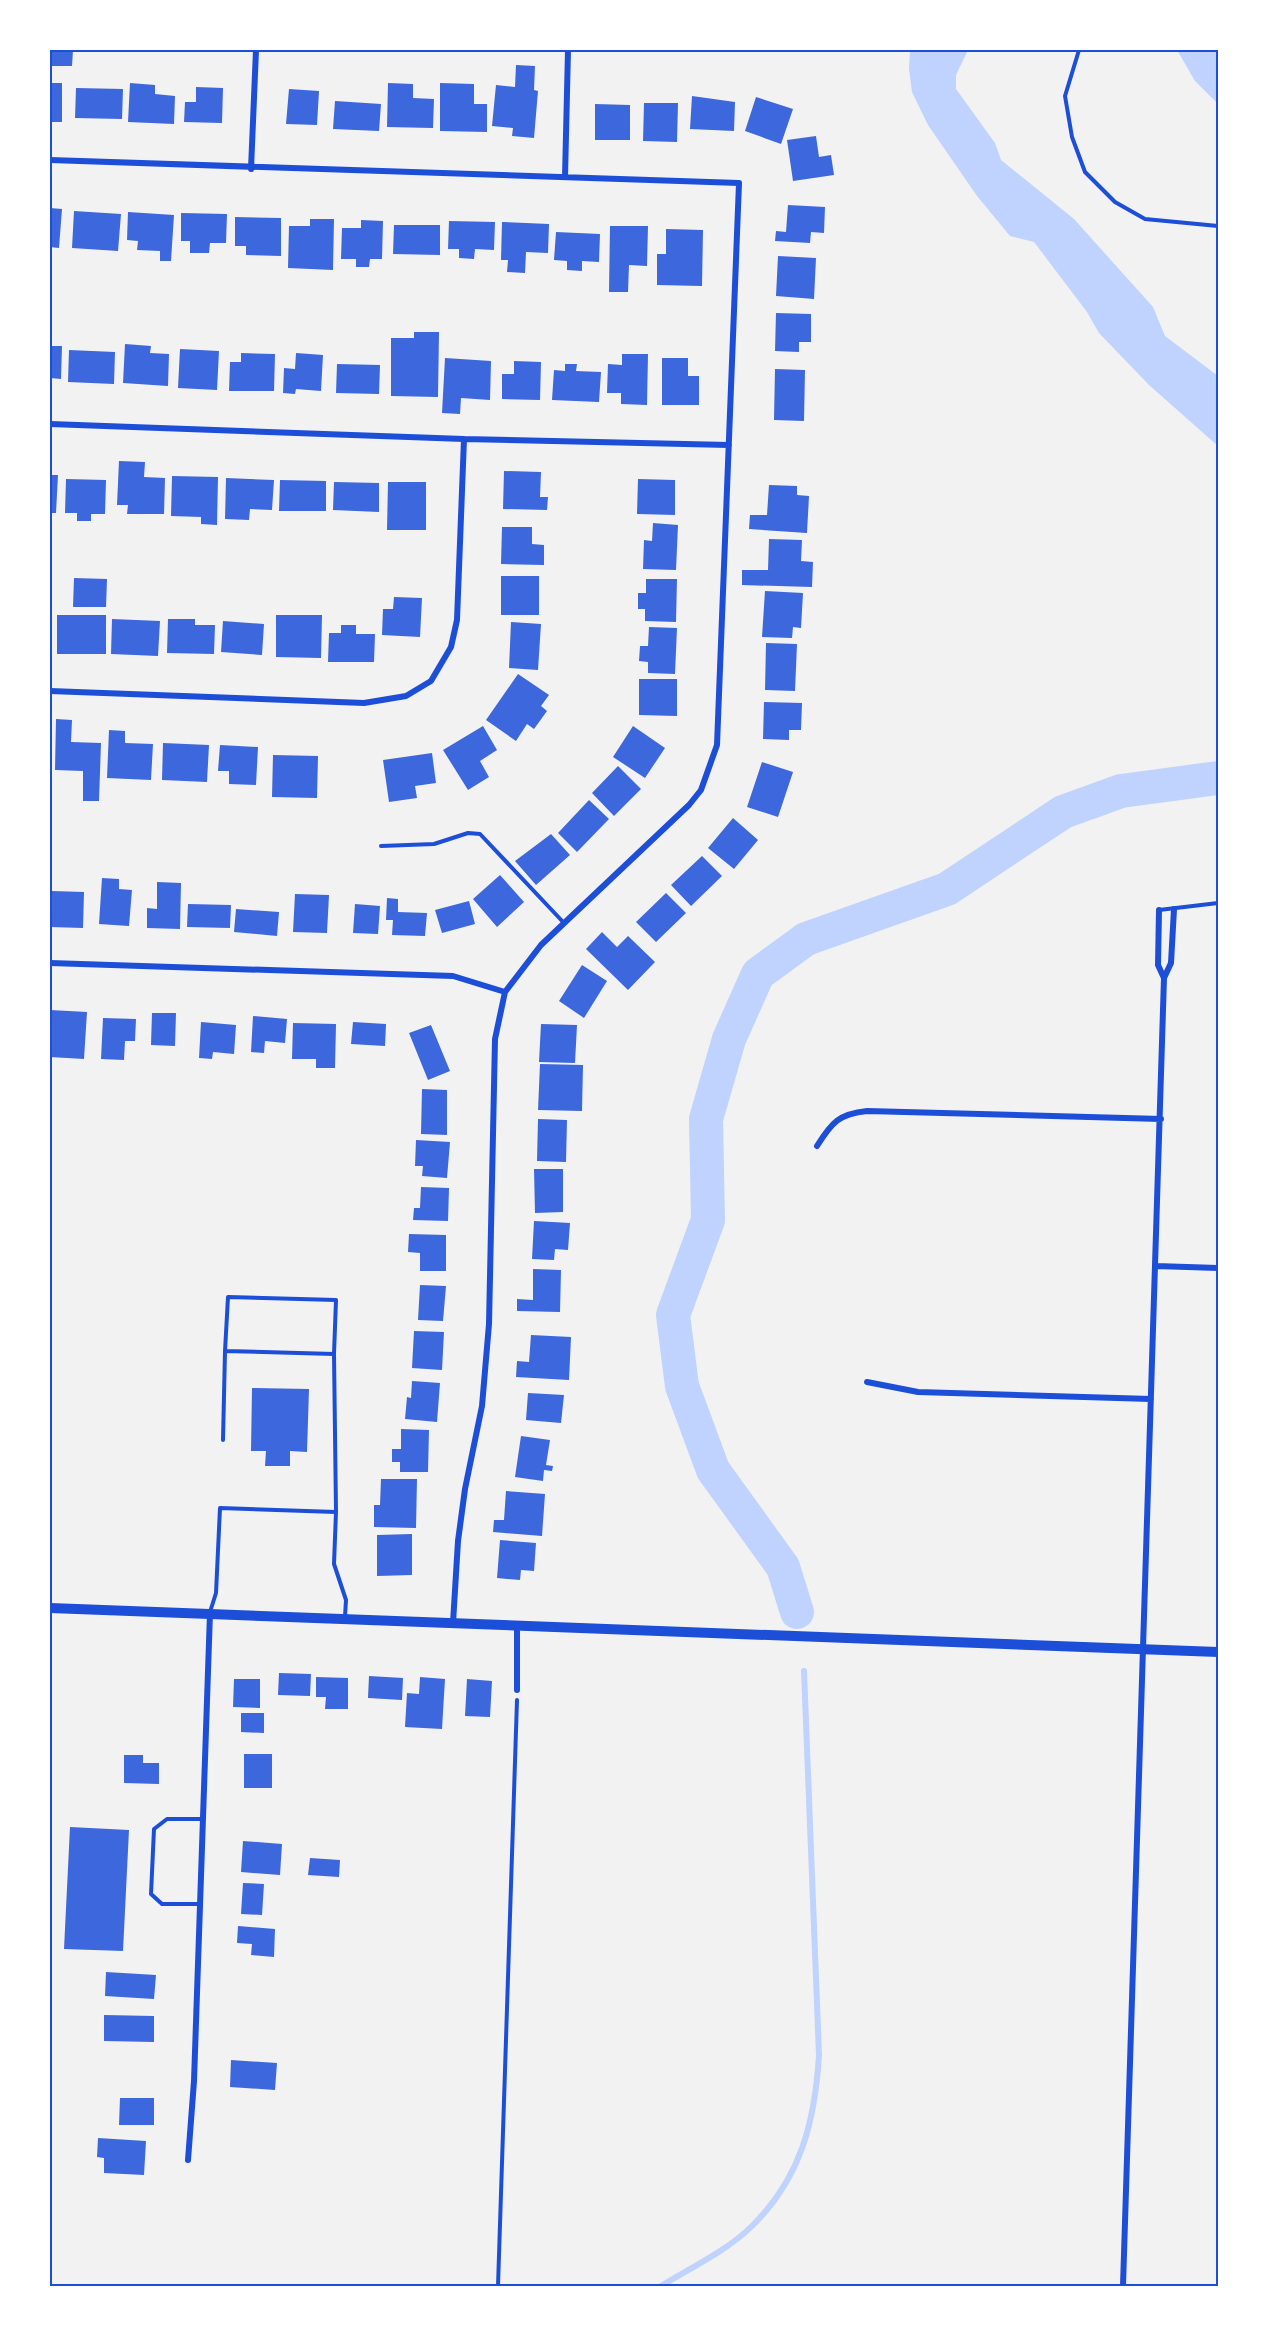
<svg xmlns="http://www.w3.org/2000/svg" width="1268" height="2336" font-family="'PT Sans',sans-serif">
<rect width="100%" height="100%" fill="#f2f2f2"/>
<path fill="#bfd3fe" d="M910 50H968L956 75V89L995 143 1001 160 1074 219 1153 307 1165 336 1218 376V446L1149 385 1099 333 1087 312 1034 242 1010 236 977 196 928 125 912 92 909 69Z
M1177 50H1218V104L1195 81Z"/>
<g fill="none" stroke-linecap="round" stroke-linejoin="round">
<path stroke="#bfd3fe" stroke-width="6" d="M661 2286C690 2268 727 2251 752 2226 801 2178 815 2121 819 2055L804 1671"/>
<path stroke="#bfd3fe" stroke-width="34" d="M797 1612 783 1567 713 1470 682 1386 673 1315 708 1220 706 1119 729 1039 758 974 806 939 947 889 1063 812 1121 791 1218 778"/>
</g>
<path fill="#3d67dc" d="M50 50H73L72 66H50Z
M516 65 535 66 534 90 538 91 534 138 512 136 513 128 492 126 496 85 515 87Z
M50 83H62V122H50Z
M130 83 155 85V94L175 96 174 124 128 122Z
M388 83 413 84V98L434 99 433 128 387 127Z
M440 83 474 84V104H487V132L440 131Z
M196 87 223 88 222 123 184 122 185 102H196Z
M76 88 123 89 122 119 75 118Z
M289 89 319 91 317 125 286 124Z
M692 96 735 102 734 131 690 129Z
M756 97 793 109 781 144 745 131Z
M335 101 381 104 379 131 333 129Z
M644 103H678L677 142 643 141Z
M595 104 630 105V140H595Z
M816 136 819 157 831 155 834 175 793 181 787 140Z
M788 205 825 207 824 233 811 232 810 243 775 241 776 231 786 232Z
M50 208 62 209 59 248 50 247Z
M74 211 121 214 118 251 72 248Z
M128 212 174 215 171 261H160V251L137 250 138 241 127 240Z
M181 213 227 214 226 243H210L209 253H190V241H181Z
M235 217 281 218V256L246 255V246H235Z
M310 219H334L333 270 288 268 289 226H310Z
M361 220 383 221 382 259H370L369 267H356V259H341L342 228H361Z
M449 221 495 222 494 250 475 249 474 259 459 258V249H448Z
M502 222 549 224 548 253 526 252 525 273 507 272 508 260H501Z
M394 225H440V255L393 254Z
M610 226H648L647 266 629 265 628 292H609Z
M666 229 703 230 702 286 657 285V254H666Z
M556 232 600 234 599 262 582 261V271L567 270V261L554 260Z
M778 256 816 258 814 299 776 296Z
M776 313 811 314V342H799V352L775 351Z
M414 332H439L438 397 391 396V338H414Z
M125 344 151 346 150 353 169 354 168 386 123 383Z
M50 346H62L61 379 50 378Z
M180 349 219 351 217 390 178 388Z
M69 350 115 352 114 384 68 382Z
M241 353 275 354 274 391H229L230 362H241Z
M296 353 323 355 321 391 296 389 295 394 283 393 284 368 295 369Z
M622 354H648L647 405 621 404V393H607L608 364 622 365Z
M445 358 491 361 490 400 461 398 460 414 442 413Z
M662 358H688V376H699V405H662Z
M514 361 541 362 540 400 502 399V374H514Z
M337 364 380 365 379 394 336 393Z
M565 364H577L576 371 601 372 599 402 552 400 554 370 565 371Z
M775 369 805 370 804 421 774 420Z
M119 461 145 462 144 477 165 478 164 514H127L128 505H117Z
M504 471 541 472 540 497H548L547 510 503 509Z
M50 475H58L56 513H50Z
M172 476 218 477 217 525 201 524V517L171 516Z
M226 478 274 480 272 510 250 509 249 520 225 519Z
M66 479 106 480 105 514H91V521H77V513H65Z
M638 479 675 480V515L637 514Z
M280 480 326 481V511H279Z
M334 482 379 483V512L333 510Z
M388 482H426V530H387Z
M769 485 797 486V495L809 496 807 533 749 529 750 515H767Z
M653 523 678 525 676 570 643 569 644 540 652 541Z
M502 527H532V544L544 545V565L501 564Z
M769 539 802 540 801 561 813 562 812 587 742 585V570H768Z
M501 576H539V615H501Z
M74 578 107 579 106 607H73Z
M646 579H677L676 622 645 621V609H638V593H646Z
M765 591 803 593 801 628 793 627 792 638 762 637Z
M394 597 422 598 420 637 382 635 383 609H393Z
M57 615H106V654H57Z
M276 615H322L321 658 276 657Z
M112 619 160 621 158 656 111 654Z
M168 619H195V625H215L214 654 167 653Z
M223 621 264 624 262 655 221 652Z
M511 622 541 624 538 670 509 668Z
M341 625H356V634H375L374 662H328L329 633H341Z
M649 627 677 628 675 674 648 673V662L639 661 640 646H648Z
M766 643 797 644 795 691 765 690Z
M518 674 549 695 541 706 547 711 534 729 527 724 516 741 486 720Z
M639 679H677V716L639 715Z
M764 702 802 703 801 730H789V740L763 739Z
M56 719 72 720 71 742 101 743 99 801H83V771L55 770Z
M483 726 497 750 480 761 489 777 468 790 443 750Z
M633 726 665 748 645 778 613 757Z
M109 730 125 731V743L153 744 151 780 107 778Z
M163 743 209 745 207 782 162 780Z
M220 745 258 747 256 785 229 784V771H218Z
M432 753 436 783 415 786 417 798 389 802 383 760Z
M273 755 318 756 317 798 272 797Z
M762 762 793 772 778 817 747 807Z
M618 766 641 789 614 816 592 793Z
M589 800 609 819 577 852 558 833Z
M733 818 758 840 734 869 708 848Z
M551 834 570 855 536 885 515 861Z
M702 856 722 876 691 906 671 885Z
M500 875 524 902 497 927 473 899Z
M102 878 119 879V889L132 890 129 926 99 924Z
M157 882 181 883 180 929 147 928V908L157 909Z
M52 891 84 892 83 928 50 927Z
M666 893 686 913 656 942 636 922Z
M295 894 329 895 327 933 293 932Z
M387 898 398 899V912L427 913 425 936 392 935 393 920H386Z
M469 901 475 924 442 933 435 910Z
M188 904 231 905 230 928 187 927Z
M355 904 380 906 378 934 353 933Z
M236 909 279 912 277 936 234 932Z
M602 932 617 947 628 936 655 962 628 990 586 949Z
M582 965 607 981 584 1018 559 1001Z
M50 1010 87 1012 84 1059 50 1057Z
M152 1013H176L175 1046 151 1045Z
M253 1016 287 1019 285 1043 265 1041 264 1053 251 1052Z
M103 1018 136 1019 135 1041H125L124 1060 101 1059Z
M201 1022 236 1025 234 1054 213 1052 212 1059 199 1058Z
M353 1022 386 1024 385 1046 351 1044Z
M293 1023 336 1024 335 1068H316V1059H292Z
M541 1024 577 1025 575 1063 539 1062Z
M431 1025 450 1071 428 1080 409 1033Z
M540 1064 583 1065 582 1111 538 1110Z
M422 1089 447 1090V1135L421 1134Z
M538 1119 567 1120 566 1162 537 1161Z
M416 1140 450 1142 447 1178 422 1176 423 1166H415Z
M534 1169H563V1212L535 1213Z
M421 1187 449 1188 448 1221 413 1220 414 1208H420Z
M534 1221 570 1223 568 1250 555 1249 554 1260 532 1259Z
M409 1234 446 1235V1271H420V1253L408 1252Z
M533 1269 561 1270 560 1312 517 1311V1299L533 1300Z
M420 1285 446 1286 443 1321 418 1320Z
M414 1331 444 1332 442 1370 412 1368Z
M531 1335 571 1337 569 1380 516 1377 517 1361 529 1362Z
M412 1381 440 1383 437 1422 405 1419 407 1397 411 1398Z
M252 1388 309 1389 307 1452 290 1451V1466H265L266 1451H251Z
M528 1393 564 1395 561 1423 526 1420Z
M401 1429 429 1430 428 1472H400V1462H392V1449H401Z
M521 1436 550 1440 546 1465 553 1466 552 1471 544 1470 543 1481 515 1477Z
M381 1479H417L416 1528 374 1527V1505H380Z
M506 1491 545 1494 542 1536 493 1532 494 1520H504Z
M412 1534V1575L377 1576V1535Z
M500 1540 536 1543 534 1571 521 1570 520 1580 497 1578Z
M279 1673 311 1674 310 1696 278 1695Z
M369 1676 403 1678 402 1700 368 1698Z
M316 1677 348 1678V1709H325L326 1697H316Z
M420 1677 445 1679 442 1729 405 1727 407 1693 419 1694Z
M234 1679H260V1708L233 1707Z
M467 1679 492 1681 490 1717 465 1716Z
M241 1713H264V1733L241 1732Z
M244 1754H272V1788H244Z
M124 1755H143V1763H159V1784L124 1783Z
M70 1827 129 1830 123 1951 64 1949Z
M243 1841 282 1844 280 1875 241 1872Z
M310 1858 340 1860 339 1877 308 1875Z
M243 1883 264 1884 262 1915 241 1914Z
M238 1926 275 1929 274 1957 251 1955 252 1944 237 1943Z
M106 1972 156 1975 154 1999 105 1996Z
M104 2015 154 2016V2042L104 2041Z
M231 2060 277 2063 275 2090 230 2087Z
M120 2098H154V2125H119Z
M98 2138 146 2141 144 2175 104 2173V2158L97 2157Z"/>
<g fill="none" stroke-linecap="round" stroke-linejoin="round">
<path stroke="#1d4ed8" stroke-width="4" d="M1079 50 1065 96 1072 137 1085 172 1115 202 1145 219 1218 226
M498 2286 517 1700"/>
<path stroke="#1d4ed8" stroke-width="4" d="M381 846 434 844 468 833 480 834 564 923
M1159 910 1218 903
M225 1351 228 1297 336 1300 334 1354
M223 1440 225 1351 334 1354 336 1512
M210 1612 216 1593 220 1508 336 1512 334 1564 346 1600 345 1616
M200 1904H162L151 1894 154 1829 167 1819H202"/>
<path stroke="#1d4ed8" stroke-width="6" d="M50 160 739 183 717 745 701 790 689 805 541 945 505 992 495 1039 489 1324 482 1406 465 1489 458 1541 453 1623
M251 169 256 50
M565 177 568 50
M50 424 464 439 729 445
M50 691 364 703 406 696 431 681 451 647 457 620 464 439
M1159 910 1158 965 1164 978
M50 963 453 976 505 992
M817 1146C832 1122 839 1114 867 1111L1161 1119
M1156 1266 1218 1268
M867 1382 918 1392 1151 1399
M517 1690V1625
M188 2160 194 2081 210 1613
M1123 2286 1164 978 1171 963 1174 909"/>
<path stroke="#1d4ed8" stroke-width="10" d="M50 1608 1218 1652"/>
</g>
<rect width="1268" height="2336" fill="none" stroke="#ffffff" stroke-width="102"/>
<rect x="51" y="51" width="1166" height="2234" fill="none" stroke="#1d4ed8" stroke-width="2"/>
</svg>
